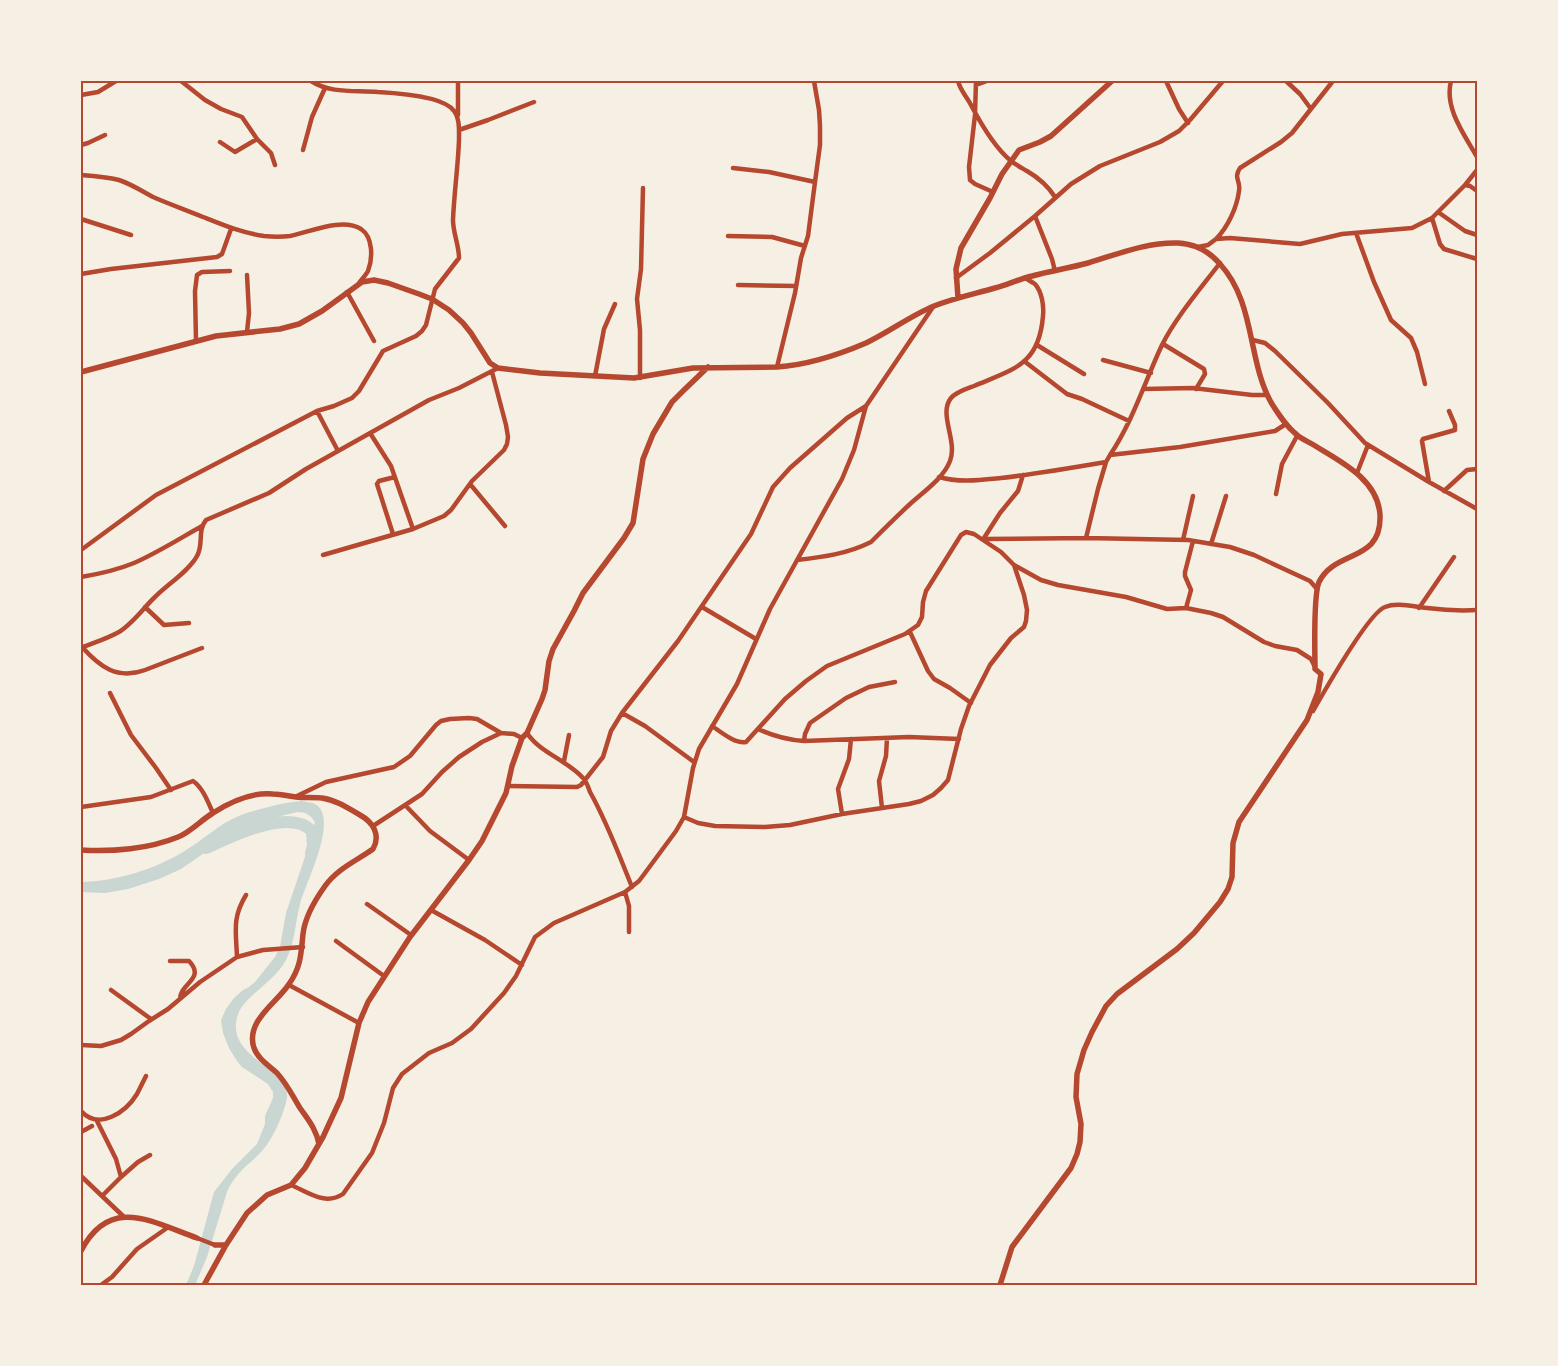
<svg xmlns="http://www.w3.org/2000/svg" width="1558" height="1366" font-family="'Titillium Web',sans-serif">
<rect width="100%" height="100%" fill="#f6efe4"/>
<path fill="#c9d6d2" d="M301 801C306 802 311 802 315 804 340 818 305 884 300 904 295 923 295 944 285 962 274 981 246 996 239 1012 220 1057 291 1067 287 1098 284 1114 272 1141 261 1152 246 1168 237 1171 227 1192L207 1257 195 1285H186L194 1266 214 1192 232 1169 257 1144 265 1124V1116L273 1098V1092L268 1084 242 1067 237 1061 229 1048 223 1033 221 1020 226 1009 234 998 243 990 249 987 255 982 275 957 280 947 286 913 311 839 315 822C310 815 307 812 297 812L245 825 181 869 159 879 128 889 105 893 81 892V882C116 881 153 870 183 852 202 841 220 823 241 815 258 809 282 803 301 801Z"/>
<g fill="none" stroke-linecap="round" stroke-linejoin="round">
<path stroke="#c9d6d2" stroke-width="12" d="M206 848C231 837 289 807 312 831L313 846 311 853"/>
<path stroke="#b5482f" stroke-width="4.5" d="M181 81 205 100 221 109 242 117 257 139 271 153 275 165
M458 81V115
M958 81C960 90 967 97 971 105 981 124 994 147 1011 161 1016 165 1022 168 1027 171 1039 178 1048 186 1055 197
M976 81 975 115 969 167 970 180 975 184 993 192
M1166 81 1179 109 1188 123
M1286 81 1300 94 1311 109
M1451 81C1444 108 1464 134 1477 157
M976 85 987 81
M81 95 98 92 116 81
M459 130 488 120 534 102
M220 142 235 152 257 139
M81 145 88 143 105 135
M303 150 312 117 325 88
M733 168 769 172 815 182
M81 175C94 176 107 177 119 180 131 184 142 191 153 197 169 204 186 210 203 217 223 225 242 233 264 236 273 237 282 237 290 236 310 232 342 217 361 229 373 237 373 258 368 271 366 275 362 279 359 283
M1465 185 1470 186 1477 191
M1438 212 1465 231 1477 235
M1035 216 1052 259 1055 271
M1432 218 1440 244 1444 249 1477 259
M81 219 131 235
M1356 233 1374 282 1391 320 1411 338 1417 352 1425 384
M728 236 772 237 805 246
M1216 239C1228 227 1237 207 1239 191 1241 181 1233 178 1240 168L1281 142 1292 133 1333 81
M1198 247 1208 245 1216 239 1230 238 1300 244 1342 234 1412 228 1432 218 1465 185 1477 170
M81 274 111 269 217 257 222 254 231 229
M247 275 249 313 247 332
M956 278 990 253 1035 216 1071 184 1100 166 1160 142 1179 131 1190 120 1223 81
M738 285 796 286
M347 292 374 341
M1253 340 1265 343 1275 351 1328 403 1365 443 1429 482 1477 509
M196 341 195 291 197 275 202 272 230 271
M1163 344 1204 369 1205 374 1196 389
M1037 345 1084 374
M1103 360 1151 373
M1024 361 1067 394 1082 399 1129 421
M777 367 795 293 801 258 808 236 815 182 820 145V126L819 110 814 81
M595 376 604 329 615 304
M640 378V330L637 299 641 269 643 188
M1143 389 1193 388 1252 395H1267
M317 411 338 451
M370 433 391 466 413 529
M1110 455C1133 421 1145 381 1162 345 1176 317 1201 288 1220 263
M1357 473 1368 445
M939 477C959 483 981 480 1001 478 1036 474 1071 468 1106 462L1110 455 1180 447 1275 431 1286 424
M1429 482 1422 441 1423 439 1455 430V425L1449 411
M470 484 505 526
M1444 491 1467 470 1477 469
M1276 494 1282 464 1297 436
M393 534 377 484 379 481 395 477
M984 538 1000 513 1018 491 1023 475
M1086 538 1098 489 1106 462
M982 539 1086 538 1188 540 1230 547 1254 555 1310 581 1317 589
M1183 540 1193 496
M1211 544 1226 496
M81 550 156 495 317 411 334 406 352 398 359 391 383 351 416 336 422 331 426 325 435 289 459 258C459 245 453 233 453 220 454 194 458 167 459 140 459 131 460 119 454 111 444 96 396 93 378 92 355 90 331 94 311 81
M323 555 413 529 444 516 451 510 472 481 504 450 507 444 508 437 506 425 492 372
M797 560C823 557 847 554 871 542 883 530 896 517 909 505 923 492 943 479 950 461 958 441 938 414 951 398 956 392 966 389 974 386 1014 369 1039 365 1043 316 1044 306 1042 292 1035 284 1032 282 1028 280 1025 278
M81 577C99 574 117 570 134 563 157 553 179 539 202 526
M145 607 164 625 189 623
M702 607 756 639
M1186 608 1191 590 1185 576V572L1193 541
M1419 608 1454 557
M910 632 928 671 934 679 950 688 971 703
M82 647C100 667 117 680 145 670L202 648
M81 648C93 643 106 639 117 633 131 626 144 607 156 596 168 584 189 571 197 556 204 544 197 531 206 520L269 493 306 469 429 400 459 388 498 368
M110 693 131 735 156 768 171 790
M1313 711C1324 692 1368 613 1385 607 1397 602 1414 607 1427 608 1443 610 1460 611 1477 610
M622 713 645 726 694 762
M712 726C721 732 735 744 746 742L785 699 806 681 827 666 905 634 918 625 922 617 923 602 926 591 961 535 966 532 974 534 1001 552 1014 565 1041 580 1058 585 1126 597 1167 609 1186 608 1211 613 1223 617 1264 642 1275 646 1297 650 1311 659 1314 665
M758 729C773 736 787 740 804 741L909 737 959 739
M527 733C540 753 567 760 583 778 587 782 588 787 590 792 607 822 619 855 632 887
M804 741 805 734 810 723 846 698 869 687 895 682
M564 761 569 735
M508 786 577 787 581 785 603 757 611 731 622 713 678 641 751 534 773 487 790 468 847 418 866 406 933 307
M297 796 326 782 394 767 410 756 436 725 441 721 450 719 469 718 477 719 501 733
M406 806 430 831 469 860
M81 807 151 797 193 781C203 788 208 802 213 813
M882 808 879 781 886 756 887 738
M842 814 838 789 849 759 851 739
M684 817 698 823 715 826 765 827 790 825 842 814 909 804 921 801 933 795 941 788 948 780 961 729 969 706 990 665 1011 638 1024 627 1026 621 1027 610 1024 595 1014 565
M373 826 422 794 442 772 459 757 482 742 501 733 514 734 522 738
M625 892 629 906V932
M367 904 411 935
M431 910 485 940 522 965
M336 941 384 976
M237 957C236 931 232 918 246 895
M170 961H189C206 979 180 983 180 999
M289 985 359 1023
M111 990 151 1019
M81 1045 101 1046 121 1040 131 1034 149 1021 168 1009 200 982 237 957 263 950 303 947
M81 1111C99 1131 126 1112 137 1094 140 1088 143 1082 146 1076
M97 1121 116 1159 121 1177 138 1162 150 1155
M81 1132 92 1126
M81 1176 123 1216
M291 1185C308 1192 325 1206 343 1194L372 1153 384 1123 393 1088 402 1074 429 1053 452 1043 471 1029 504 993 516 976 535 937 554 923 625 892 639 881 645 873 676 831 684 817 693 768 699 749 737 684 770 609 842 479 854 450 866 406
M102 1196 121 1177
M197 1238 215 1245
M101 1285 112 1277 137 1249 167 1228"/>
<path stroke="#b5482f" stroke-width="5.5" d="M958 298 956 269 961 248 990 198 1002 174 1019 150 1040 142 1051 136 1112 81
M81 372 216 336 280 329 299 324 322 311 362 282 374 280 388 283 419 294 432 299 449 310 463 323 471 333 490 363 498 368 540 373 634 378 693 368 777 367C807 365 838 355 866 343 889 332 910 316 934 306 954 298 974 294 995 288 1007 285 1019 279 1032 276 1050 271 1070 268 1088 263 1118 254 1147 242 1178 243 1196 244 1209 251 1220 264 1256 303 1247 361 1272 404 1279 415 1286 426 1296 434 1302 440 1310 442 1317 447 1344 463 1378 481 1380 515 1382 563 1335 549 1319 582 1313 596 1315 651 1315 669L1321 674 1318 692 1307 720 1239 822 1233 843 1232 877 1228 889 1220 902 1194 933 1177 949 1117 994 1106 1006 1092 1032 1084 1050 1077 1074 1076 1097 1081 1124 1080 1142 1077 1154 1071 1168 1012 1247 1000 1285
M81 850C112 852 149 849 178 837 191 832 201 820 213 813 230 802 252 792 273 794 281 794 288 796 296 797 304 798 313 797 322 798 336 800 348 808 360 815 373 822 381 835 373 849 356 861 337 869 325 886 315 900 305 916 303 934 301 954 301 967 289 984 277 1003 245 1021 254 1048 258 1059 268 1065 277 1073 287 1084 292 1095 300 1108 309 1121 316 1129 319 1144
M215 1245H226
M81 1251C110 1195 152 1222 197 1238
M204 1285 226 1245 247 1213 267 1195 291 1185 305 1168 323 1137 341 1098 359 1023 368 1002 410 937 469 860 482 841 506 793 512 766 522 738 527 733 542 699 545 690 549 661 553 649 574 611 583 593 624 538 633 523 643 459 653 434 672 402 684 390 708 367"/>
</g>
<rect width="1558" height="1366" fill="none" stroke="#f6efe4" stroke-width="165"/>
<rect x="82" y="82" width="1394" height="1202" fill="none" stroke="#b5482f" stroke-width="2"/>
</svg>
